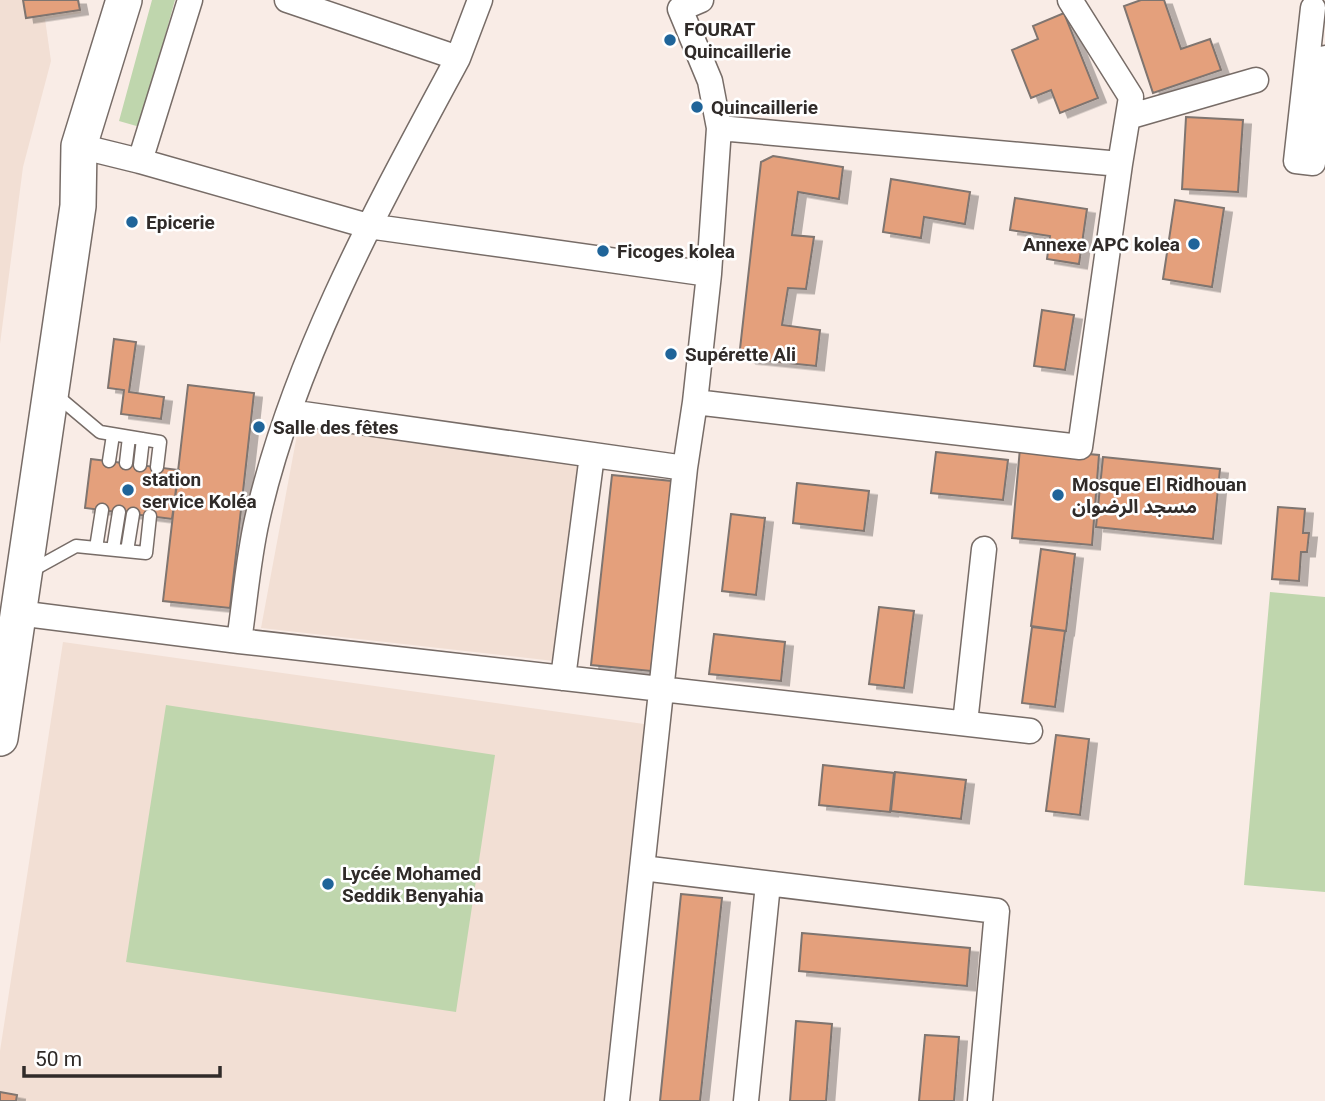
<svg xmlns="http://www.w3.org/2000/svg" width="1325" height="1101" font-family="Roboto,'Noto Sans Arabic',sans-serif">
<defs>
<filter id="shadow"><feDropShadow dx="8" dy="4.5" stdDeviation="0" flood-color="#0004"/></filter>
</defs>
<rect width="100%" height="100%" fill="#f9ece6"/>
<path fill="#f2dfd4" d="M0 0H80L81 13 45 19 51 61 23 167 0 344Z
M299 424 581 466 554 661 261 628Z
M63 642 644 724 610 1101H0V1051Z"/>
<path fill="#bfd6ad" d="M152 0H175L140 127 119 121Z
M1270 592 1325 597V892L1244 885Z
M166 705 495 755 456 1012 126 962Z"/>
<path fill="#e4a07b" stroke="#7f746f" stroke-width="2" filter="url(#shadow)" d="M23 0H78L80 10 26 18Z
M1141 0H1164L1181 49 1210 39 1221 70 1153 93 1124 6Z
M1064 13 1098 98 1060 113 1051 90 1031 98 1012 50 1038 39 1033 26Z
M1186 117 1243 120 1238 192 1182 189Z
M773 156 843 167 839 199 798 192 792 235 814 237 806 289 788 288 782 325 820 330 816 366 748 359 740 349 761 162Z
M891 179 970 192 965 224 924 217 921 238 883 232Z
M1015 198 1087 209 1079 264 1047 259 1050 236 1010 230Z
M1175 200 1224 208 1212 287 1163 279Z
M1042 310 1074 315 1065 370 1034 366Z
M114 339 136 342 129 392 164 397 161 419 121 414 124 390 108 388Z
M188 385 254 393 230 608 163 601Z
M1020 448 1099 455 1092 545 1012 538Z
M936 452 1008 460 1003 500 931 493Z
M1103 457 1220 469 1213 539 1096 527Z
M91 459 179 470 172 519 85 508Z
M612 475 672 481 651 671 591 665Z
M797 483 869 491 864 531 793 523Z
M1278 507 1305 509 1303 533H1309L1307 552H1301L1299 581 1272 579Z
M731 514 765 518 756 595 722 591Z
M1041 549 1075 554 1066 631 1031 626Z
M879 607 914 611 904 688 869 684Z
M1032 627 1065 631 1055 707 1022 703Z
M714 634 785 642 781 681 709 674Z
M1056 735 1089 739 1080 815 1046 811Z
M823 765 894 773 890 812 819 805Z
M895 772 966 780 961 819 891 811Z
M681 894 722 898 700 1101H660Z
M802 933 970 948 967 986 799 971Z
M796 1021 832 1024 826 1101H790Z
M925 1035 959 1037 954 1101H919Z
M0 1092 17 1095 16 1101H0Z"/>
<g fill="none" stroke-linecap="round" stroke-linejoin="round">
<g stroke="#776c67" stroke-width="15">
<path id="service" d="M56 395 100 432 160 442 157 467
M109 461 113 435
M126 463 129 437
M140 465 143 439
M96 548 102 510
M113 549 119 512
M127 551 133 514
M29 572 76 546 146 553 150 516"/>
</g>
<g stroke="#776c67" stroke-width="27">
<path id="minor" d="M287 0 458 58 480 0
M1070 0 1131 97 1120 164
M1313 8 1296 161 1313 163 1325 58
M1128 117 1256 80
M79 146 140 161 368 226 709 274
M140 161 190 0
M695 402 1080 447 1120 164 719 128
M289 412 685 468
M18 613 239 641 1030 731
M239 641C245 601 248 560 257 520 293 359 380 203 458 58
M563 678 592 455
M965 723 984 549
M642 868 997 911 980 1101
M617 1101 685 468 695 402 709 274 719 128 710 81 680 9 701 0
M746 1101 768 884"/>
</g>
<g stroke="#776c67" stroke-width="38">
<path id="secondary" d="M0 738 78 206 79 146 124 0"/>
</g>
<use href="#service" stroke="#fff" stroke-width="12"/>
<use href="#minor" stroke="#fff" stroke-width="24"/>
<use href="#secondary" stroke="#fff" stroke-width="35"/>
</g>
<g fill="#1f6499" stroke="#fff" stroke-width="2.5">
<circle cx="670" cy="40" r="7"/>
<circle cx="697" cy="107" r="7"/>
<circle cx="132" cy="222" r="7"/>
<circle cx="1194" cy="244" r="7"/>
<circle cx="603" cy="251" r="7"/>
<circle cx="671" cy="354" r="7"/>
<circle cx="259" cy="427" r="7"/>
<circle cx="128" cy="490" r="7"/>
<circle cx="1058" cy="495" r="7"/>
<circle cx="328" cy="884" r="7"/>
</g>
<g text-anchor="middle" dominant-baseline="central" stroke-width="5" stroke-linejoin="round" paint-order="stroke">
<g font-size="19" font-weight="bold" fill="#302b29" stroke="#fff" text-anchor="start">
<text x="684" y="29">FOURAT<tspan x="684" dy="22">Quincaillerie</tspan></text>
<text x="711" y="107">Quincaillerie</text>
<text x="146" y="222">Epicerie</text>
<text x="1180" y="244" text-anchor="end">Annexe APC kolea</text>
<text x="617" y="251">Ficoges kolea</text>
<text x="685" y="354">Supérette Ali</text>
<text x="273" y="427">Salle des fêtes</text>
<text x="142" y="479">station<tspan x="142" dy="22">service Koléa</tspan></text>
<text x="1072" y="484">Mosque El Ridhouan<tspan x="1072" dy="22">مسجد الرضوان</tspan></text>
<text x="342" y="873">Lycée Mohamed<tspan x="342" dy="22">Seddik Benyahia</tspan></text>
</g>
</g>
<path d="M24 1066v10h196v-10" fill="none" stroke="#302b29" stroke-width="3.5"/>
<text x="35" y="1066" font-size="21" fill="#302b29" stroke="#ffffff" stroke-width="5" paint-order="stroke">50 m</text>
</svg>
